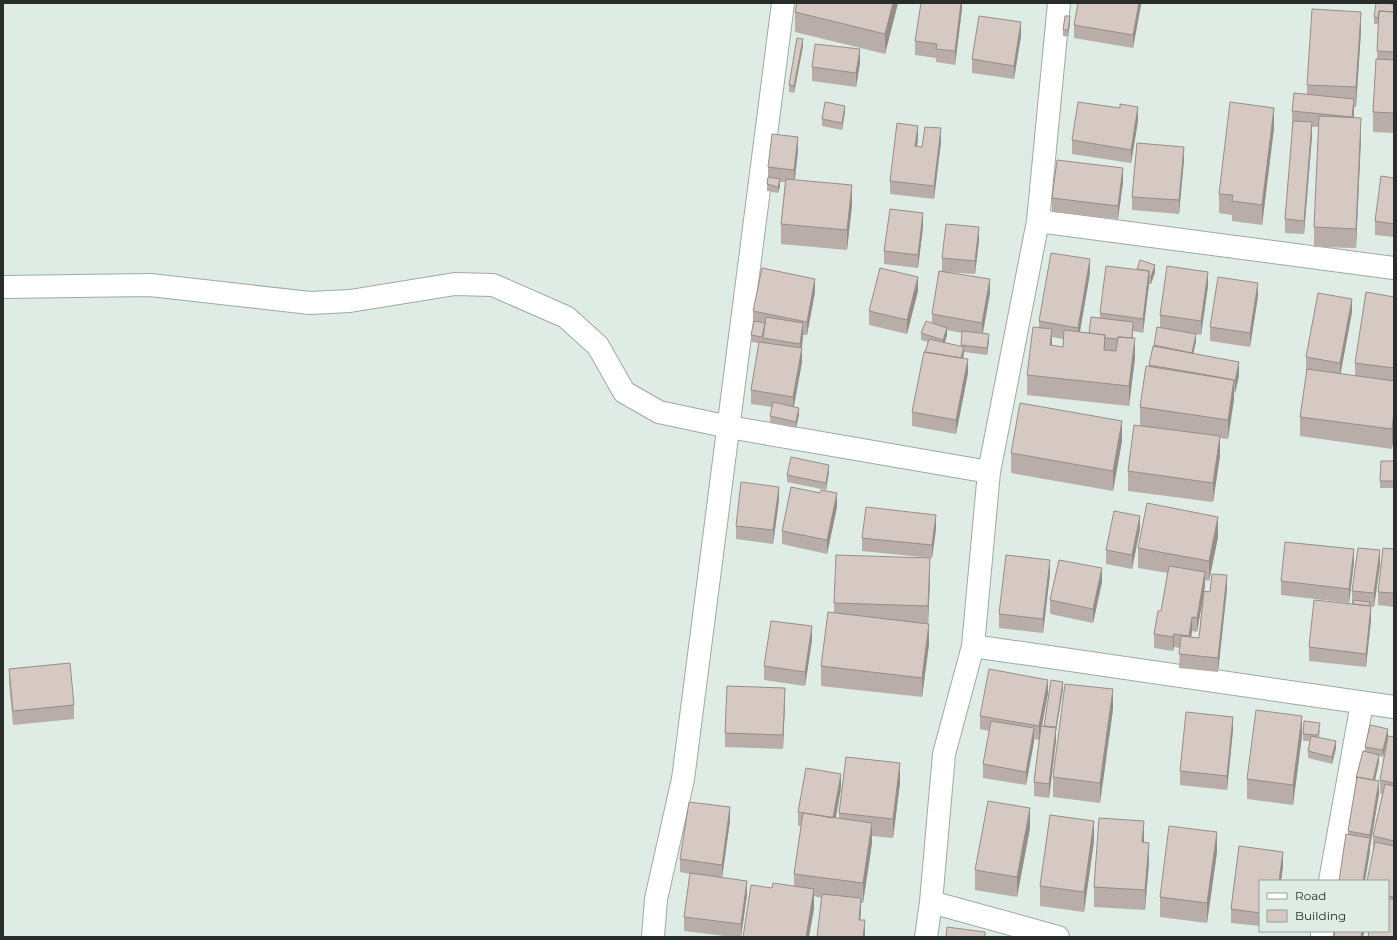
<svg xmlns="http://www.w3.org/2000/svg" width="1397" height="940" font-family="Montserrat,sans-serif">
<rect width="100%" height="100%" fill="#dfece5"/>
<g fill="none" stroke-linecap="round" stroke-linejoin="round">
<g stroke="#9ea9a3" stroke-width="24">
<path id="minor" d="M1038 221 1394 268
M3 287 150 285 310 303 350 301 455 284 493 285 566 317 598 346 624 392 659 412 729 427 989 472
M973 646 1394 707
M1330 881 1362 703
M931 902 1058 937
M653 937 656 899 683 779 783 3
M926 937 931 902 944 754 973 646 989 472 1038 221 1059 3
M1322 937V931"/>
</g>
<use href="#minor" stroke="#fff" stroke-width="22"/>
</g>
<path fill="#b8ada9" fill-rule="evenodd" d="M797 3H898L885 54 795 32V12Z
M962 3V9L955 65 936 62V58L915 55V41Z
M1141 3 1133 48 1074 38V25Z
M1394 4V133L1373 132V112L1377 59 1378 24H1374V17Z
M1070 23 1068 37 1063 36V30Z
M1361 31 1356 107H1354V117L1361 138 1356 248 1314 247V227L1319 127H1312V136L1304 234 1285 233V219L1293 125H1292V111L1307 94V85Z
M1021 36 1014 79 972 73V59Z
M803 46 794 93 789 92V85Z
M860 63 856 87 812 81V67Z
M1120 108 1138 121 1131 163 1072 154V140Z
M845 112 842 130 822 126V119Z
M1274 128 1262 225 1232 221V215L1219 213V194Z
M918 139 917 146 922 147 941 142 934 199 890 194V181Z
M798 151 795 180 852 205 847 250 781 244V224L785 182H780V186L778 193 767 191V184L768 177V167Z
M1184 160 1179 214 1132 210V197Z
M1394 178V237L1375 235V221Z
M1123 182 1118 219 1052 212V198Z
M923 227 918 268 884 264V251Z
M979 241 975 274 944 272 990 293 983 334 989 341 987 355 964 352 963 358 968 373 956 434 912 426V412L928 342 921 340V333L932 323V314L942 271V258ZM947 330 962 333 961 347 945 343 947 335Z
M1155 272 1151 284H1149L1143 333 1133 331V338L1135 358 1129 406 1027 395V375L1039 327V321L1090 273 1080 332 1089 333 1100 318V313ZM1052 337 1063 339V347L1052 345Z
M1208 286 1201 335 1193 334 1196 341 1193 354 1239 376 1234 394V399L1228 439 1220 438V456L1213 502 1128 491V471L1140 425V407L1154 345 1160 327V315Z
M918 291 907 334 869 325V311Z
M815 292 807 335H803L802 348V362L794 407 799 415 796 428 770 423V416L772 407 751 404V390L759 343 751 342V335L753 325V311Z
M1258 296 1250 347 1210 341V327Z
M1394 297V431L1392 449 1300 436V417L1307 371 1306 370V357L1352 312 1340 374 1355 376V363Z
M1122 441 1113 491 1011 473V453Z
M1394 461V488H1380V481Z
M829 472 826 490 787 482V475Z
M779 500 773 544 736 539V526Z
M837 507 827 554 782 544V531Z
M936 529 932 558 862 551V538Z
M1140 529 1132 569 1106 564V550Z
M1218 537 1209 581 1205 580 1204 591 1210 592 1227 589 1218 672 1179 668 1180 648 1174 647 1173 651 1154 648V634L1161 611 1168 573 1138 568V548ZM1202 603 1199 638 1191 637 1192 631 1197 632Z
M1394 549V607L1378 605V592Z
M1354 563 1349 603 1281 595V581Z
M1380 564 1374 607H1371V620L1366 667 1309 661V647L1352 604V591Z
M1050 574 1043 633 999 628V614Z
M930 578 928 624 929 644 922 697 821 686V666L834 613V603Z
M1102 582 1093 623 1050 614V600Z
M812 640 805 686 764 680V666Z
M9 669 74 705V719L13 725 9 683Z
M1063 689 1056 731V741L1049 798 1034 796V782L1040 732 1039 740 1034 739 1026 785 983 778V764L989 731 980 729V716L1048 693 1042 726H1044Z
M785 702 783 749 725 747V733Z
M1113 709 1100 803 1053 797V777Z
M1233 730 1227 790 1180 785V771Z
M1320 730 1319 738 1336 748 1332 764 1308 758V751L1310 741H1303V734Z
M1302 736 1293 805 1247 799V779Z
M1388 736 1394 737V937L1388 931V881L1373 849V836L1383 794H1380V780L1387 738 1383 757 1379 756V762L1375 780 1379 794 1370 847V852L1348 835V831L1356 784V778L1365 751V747Z
M900 783 893 838 872 836V843L863 903H861V912L860 920 865 934 822 898 814 896V909L772 888 794 886V874L801 826H798V812L841 788 836 818 839 819V813Z
M730 821 722 878 747 895 741 937H733L684 931V917L690 874 680 872V859Z
M1030 828 1017 897 975 890V870Z
M1094 841 1084 912 1040 906V886Z
M1239 846 1283 852V866L1281 881H1260V926L1231 923V909Z
M1217 852 1207 923 1160 917V897Z
M1149 862 1145 910 1094 907V887Z"/>
<path fill="#968d89" d="M893 3H898L885 54V34Z
M961 3H962V9L955 65V51Z
M1139 3H1141V5L1133 48V35Z
M1361 12V31L1356 107V87Z
M1070 16V23L1068 37V30Z
M1021 22V36L1014 79V66Z
M803 39V46L794 93V86Z
M860 49V63L856 87V73Z
M1354 99V113L1352 130V117Z
M845 106V112L842 130V123Z
M1138 107V121L1131 163V150Z
M1274 108V128L1262 225V205Z
M1361 118V138L1356 248V229Z
M1312 122V136L1304 234V221Z
M918 126V139L915 160V146Z
M941 128V142L934 199V186Z
M798 137V151L794 184V170Z
M1184 147V160L1179 214V200Z
M1123 168V182L1118 219V206Z
M780 179V186L778 193V187Z
M852 185V205L847 250V230Z
M923 213V227L918 268V255Z
M979 227V241L975 274V261Z
M1090 259V273L1078 342V328Z
M1155 265V272L1151 284V277Z
M1149 271V284L1143 333V319Z
M1208 272V286L1201 335V321Z
M918 277V291L907 334V320Z
M815 279V292L807 335V322Z
M990 279V293L982 336V323Z
M1258 283V296L1250 347V333Z
M1352 299V312L1340 377V363Z
M1133 322V336L1131 354V341Z
M803 323V336L801 353 802 348V362L793 410V397L800 357V344Z
M947 328V335L943 347V340Z
M1052 329V349L1050 345Z
M989 334V341L987 355V348Z
M1196 334V341L1192 360V353Z
M1105 335V355L1104 350Z
M1135 338V358L1129 406V386Z
M964 347V354L960 371V364Z
M968 359V373L956 434V420Z
M1239 362V376L1235 394V381Z
M1234 380V399L1228 439V420Z
M799 408V415L796 428V422Z
M1394 411V431L1392 449V429Z
M1122 421V441L1113 491V471Z
M1220 436V456L1213 502V483Z
M829 465V472L826 490V483Z
M779 487V500L773 544V530Z
M837 493V507L827 554V540Z
M936 515V529L932 558V545Z
M1140 516V529L1132 569V555Z
M1218 517V537L1209 581V561Z
M1354 549V563L1349 603V589Z
M1380 550V564L1374 607V593Z
M930 558V578L928 626V606Z
M1050 560V574L1043 633V619Z
M1102 568V582L1093 623V609Z
M1205 572V586L1197 632V618Z
M1227 575V589L1218 672V658Z
M1371 606V620L1366 667V654Z
M1192 617V631L1189 650V636Z
M929 624V644L922 697V678Z
M812 626V640L805 686V672Z
M1174 634V647L1173 651V637Z
M1048 680V693L1039 740V726Z
M1063 682V689L1056 731V741L1049 798V784L1055 732Z
M785 688V702L783 749V735Z
M1113 689V709L1100 803V783Z
M1302 716V736L1293 805V785Z
M1233 717V730L1227 790V776Z
M1034 728V742L1026 785V772Z
M1388 729V736L1383 757V750Z
M1336 741V748L1332 764V757Z
M1379 755V762L1373 789V783Z
M900 763V783L893 838V819Z
M841 774V788L833 832V818Z
M1379 781V794L1370 847V852L1365 881H1363Z
M730 807V821L722 878V865Z
M1030 808V828L1017 897V877Z
M1094 821V841L1084 912V892Z
M1144 821V841L1142 862V842Z
M872 823V843L863 903V883Z
M1217 832V852L1207 923V903Z
M1149 843V862L1145 910V890Z
M1283 852V866L1281 881H1279Z
M747 881V895L741 937V924Z
M814 889V909L809 937H806Z
M861 898V912L859 933V920Z
M865 920V937H863Z
M1362 931H1365L1363 937H1361Z"/>
<path fill="#d6c9c4" stroke="#968d89" d="M797 3H893L885 34 795 12Z
M921 3H961L955 51 936 49 937 44 915 41Z
M1078 3H1139L1133 35 1074 25Z
M1376 3 1394 4V12L1379 11 1378 18 1374 17Z
M1312 9 1361 12 1356 87 1307 85Z
M1379 11 1394 12V52L1377 51Z
M979 16 1021 22 1014 66 972 59Z
M1065 16H1070L1068 30H1063Z
M797 38 803 39 794 86 789 85Z
M815 44 860 49 856 73 812 67Z
M1376 59 1394 60V113L1373 112Z
M1294 93 1354 99 1352 117 1292 111Z
M825 102 845 106 842 123 822 119Z
M1078 102 1120 108V104L1138 107 1131 150 1072 140Z
M1230 102 1274 108 1262 205 1232 201 1233 195 1219 194Z
M1319 116 1361 118 1356 229 1314 227Z
M1293 121 1312 122 1304 221 1285 219Z
M897 123 918 126 915 146 922 147 925 127 941 128 934 186 890 181Z
M772 134 798 137 794 170 768 167Z
M1137 143 1184 147 1179 200 1132 197Z
M1057 160 1123 168 1118 206 1052 198Z
M1381 176 1394 178V224L1375 221Z
M768 177 780 179 778 187 767 184Z
M786 179 852 185 847 230 781 224Z
M890 209 923 213 918 255 884 251Z
M946 224 979 227 975 261 942 258Z
M1051 253 1090 259 1078 328 1039 321Z
M1140 260 1155 265 1151 277H1149V271L1137 269Z
M1106 266 1149 271 1143 319 1100 313Z
M1167 266 1208 272 1201 321 1160 315Z
M762 268 815 279 807 322 753 311Z
M880 268 918 277 907 320 869 311Z
M939 271 990 279 982 323 932 314Z
M1218 277 1258 283 1250 333 1210 327Z
M1366 292 1394 297V368L1355 363Z
M1318 293 1352 299 1340 363 1306 357Z
M766 317 803 323 800 344 763 338Z
M1091 317 1133 322 1132 338 1118 337V339L1105 338V335L1089 333Z
M754 321 765 323 762 337 751 335Z
M926 321 947 328 943 340 921 333Z
M1033 327 1052 329 1050 345 1063 347 1064 330 1105 335 1104 350 1116 351 1118 337 1135 338 1129 386 1027 375Z
M1157 327 1196 334 1192 353 1154 345Z
M962 331 989 334 987 348 961 345Z
M929 339 964 347 961 358 925 352Z
M759 342 802 348 793 397 751 390Z
M1153 346 1239 362 1235 381H1234V380L1207 375 1149 365Z
M924 352 968 359 956 420 912 412Z
M1146 366 1234 380 1228 420 1140 407Z
M1307 369 1394 381V411L1392 429 1300 417Z
M773 402 799 408 796 422 770 416Z
M1020 403 1122 421 1113 471 1011 453Z
M1134 425 1220 436 1213 483 1128 471Z
M791 457 829 465 826 483 787 475Z
M1381 461H1394V481H1380Z
M741 482 779 487 773 530 736 526Z
M791 487 820 493 821 490 837 493 827 540 782 531Z
M1147 503 1218 517 1209 561 1138 548Z
M866 507 936 515 932 545 862 538Z
M1114 511 1140 516 1132 555 1106 550Z
M1285 542 1354 549 1349 589 1281 581Z
M1358 548 1380 550 1374 593 1352 591Z
M1383 548 1394 549V593L1378 592Z
M836 555 930 558 928 606 834 603Z
M1006 555 1050 560 1043 619 999 614Z
M1059 560 1102 568 1093 609 1050 600Z
M1169 566 1205 572 1197 618 1192 617 1189 636 1174 634 1173 637 1154 634 1158 611H1161Z
M1212 574 1227 575 1218 658 1179 654 1181 636 1199 638 1204 591 1210 592Z
M1314 600 1371 606 1366 654 1309 647Z
M1353 600 1370 602 1369 606 1353 604Z
M828 612 929 624 922 678 821 666Z
M771 621 812 626 805 672 764 666Z
M70 663 74 705 13 711 9 669Z
M989 669 1048 680 1039 726 980 716Z
M1051 680 1063 682 1056 727 1044 726Z
M1065 684 1113 689 1100 783 1053 777Z
M727 686 785 688 783 735 725 733Z
M1256 710 1302 716 1293 785 1247 779Z
M1186 712 1233 717 1227 776 1180 771Z
M991 721 1034 728 1026 772 983 764Z
M1304 721 1320 723 1318 735 1303 734Z
M1370 725 1388 729 1383 750 1365 747Z
M1041 726 1056 728 1049 784 1034 782Z
M1311 736 1336 741 1332 757 1308 751Z
M1388 736 1394 737V783L1380 780Z
M1363 751 1379 755 1373 780 1357 777V779L1356 778Z
M846 757 900 763 893 819 839 813Z
M806 768 841 774 833 818 798 812Z
M1357 777 1379 781 1370 835 1348 831Z
M1385 784 1394 786V841L1373 836Z
M988 801 1030 808 1017 877 975 870Z
M689 802 730 807 722 865 680 859Z
M803 813 872 823 863 883 794 874Z
M1050 815 1094 821 1084 892 1040 886Z
M1099 818 1144 821 1142 842 1149 843 1145 890 1094 887Z
M1169 826 1217 832 1207 903 1160 897Z
M1346 834 1370 838 1363 881H1339Z
M1375 842 1394 846V897L1388 896V881H1367Z
M1239 846 1283 852 1279 881H1260V913L1231 909Z
M690 873 747 881 741 924 684 917Z
M773 883 814 889 806 937H743L751 885 772 888Z
M822 894 861 898 859 920H865L863 937H817Z
M1388 899H1394V937H1368L1369 931H1388Z
M947 927 985 932V937H946Z
M1335 931H1362L1361 937H1334Z"/>
<rect width="1397" height="940" fill="none" stroke="#282d2a" stroke-width="8"/>
<rect x="1259" y="880" width="130" height="52" fill="#dfece5" stroke="#96a09a"/>
<rect x="1267" y="893" width="20" height="6" fill="#ffffff" stroke="#96a09a"/>
<text x="1295" y="900" font-size="12" fill="#282d2a">Road</text>
<rect x="1267" y="910" width="20" height="12" fill="#d6c9c4" stroke="#96a09a"/>
<text x="1295" y="920" font-size="12" fill="#282d2a">Building</text>
</svg>
